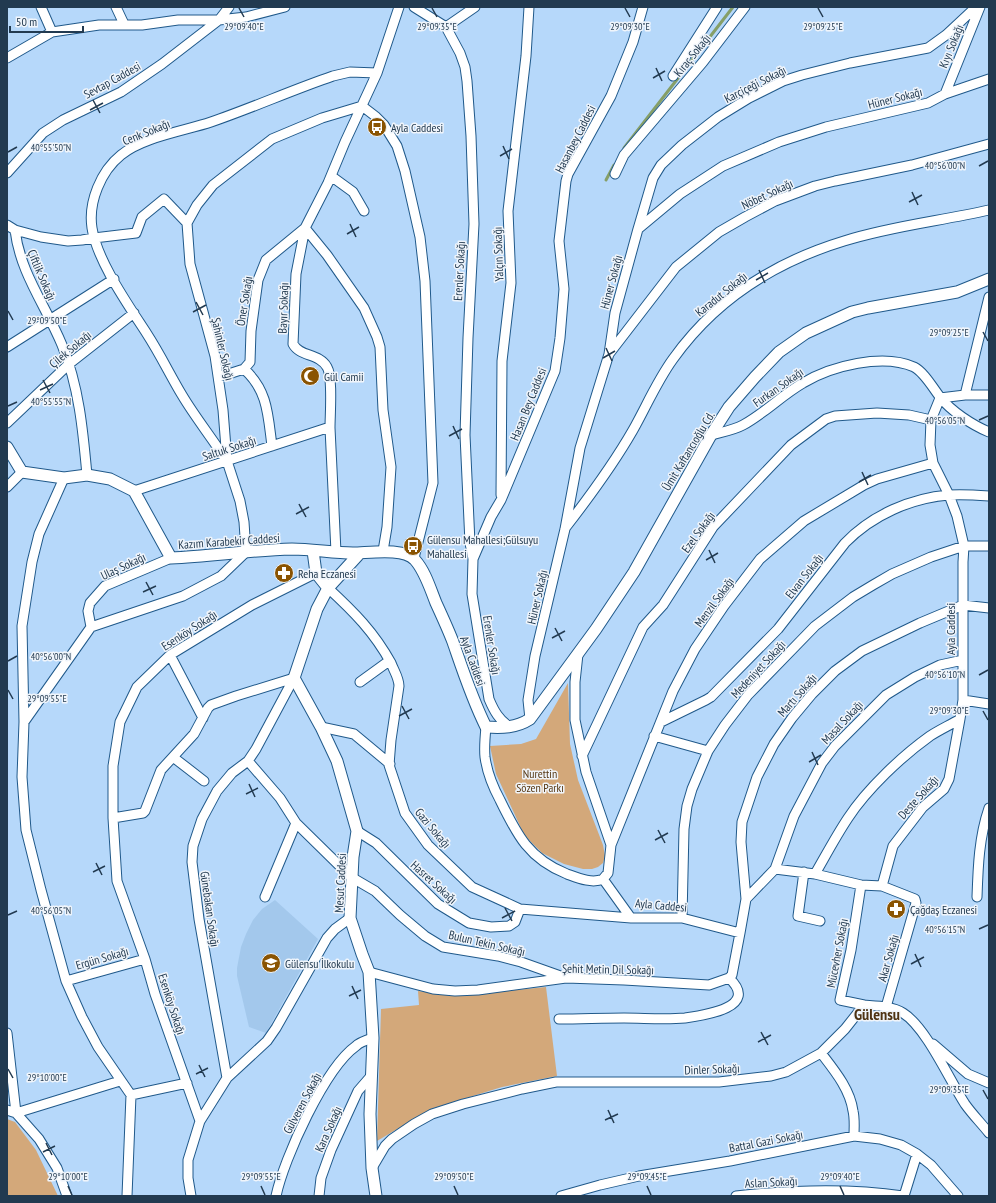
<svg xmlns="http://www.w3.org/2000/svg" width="996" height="1203" font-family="'PT Sans Narrow',sans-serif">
<rect width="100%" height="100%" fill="#b6d8fa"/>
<path fill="#a3c8ec" d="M275 900 318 939 266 1033 249 1027 237 976V968L241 947 246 934 253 920 262 909Z"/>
<path fill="#d3a87a" d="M568 683 570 744 578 780 603 845 605 856 603 863 598 867 592 869H583L564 864 542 853 524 835 515 815 496 774 490 746 521 744 536 739Z
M546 987 557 1076 502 1087 431 1109 377 1141 381 1009 419 1005 418 991 454 996Z
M7 1119 15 1122 36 1150 58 1196H7Z"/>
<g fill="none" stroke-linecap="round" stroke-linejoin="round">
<path stroke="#869f68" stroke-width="3" d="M624 148 733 7
M606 180 614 165"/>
<g stroke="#20598a" stroke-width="11">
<path id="minor" d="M41 7 52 32
M116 7 124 24
M414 7 446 27 460 53 465 67 467 81 471 136 474 224 468 338 465 435 470 543 473 559
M446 27 475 7
M7 58 52 32 99 25H142L178 20H219L246 17 285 7
M673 76 717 7
M945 94 980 7
M362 106 375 116 384 125 397 146 405 171 420 237 425 281 433 483 414 558
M7 173 43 133 63 120 121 92 162 64 219 20 229 7
M615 174 624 155 703 62 745 7
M331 176 353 192 364 211
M7 225 15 230C20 273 46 306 62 345 79 386 83 431 87 475
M305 228 327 255 364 308 377 337 380 347 383 410 391 467 387 527 383 551
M638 229 653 178 661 165 682 145 718 117 749 98 783 81 802 75 850 63 928 48 946 35 976 7
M15 230 41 237 68 241 82 240 94 238 136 233 142 217 164 199 187 223
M7 347 114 279
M609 354 676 267 719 232 745 217 775 201 815 186 835 181 912 165 989 144
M244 369C268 390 268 416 272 446
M219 377 244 369 250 362 251 331 258 280 266 260 305 228
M965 395H989
M940 398 965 395 989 297
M7 423 69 364 134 313
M711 435C722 432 734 430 743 425 765 413 782 395 803 383 831 366 883 353 914 367 924 372 933 388 940 397 951 411 972 425 989 432
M226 460C212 438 195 417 182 395 170 375 160 354 147 334 129 306 97 261 92 228 88 202 101 171 121 155 143 137 184 131 211 122 252 108 292 90 333 76L350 72 377 73
M64 478 39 534 32 562 22 626 24 722 22 777 26 830 41 890 66 981 82 1017 98 1047 131 1095 127 1196
M7 487 22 472
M134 491 330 427
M501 495 502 361 511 283 508 211 526 56 529 7
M566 527C590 496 613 465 633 430 646 407 657 381 673 359 715 300 775 262 844 241 891 226 941 221 989 210
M336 552C334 511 332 469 330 428 330 414 333 377 327 367 319 353 300 357 293 344L296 274 305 228 328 183 345 142 377 73 399 7
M328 588C354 612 374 632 391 663 394 671 399 678 399 686L391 740 389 765 405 813 428 845 472 887 520 909 631 918
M91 627 88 611 90 603 105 586 171 558
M578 654 575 682V720L586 772 611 845 608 873 603 879
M170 655 203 718
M294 678 256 749 248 761 280 798 296 823 351 877 375 891 400 915 425 936 443 947 498 956 521 962 566 978
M360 682 389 661
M963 700 989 704
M530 719 528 700 535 656 565 529 580 448 609 354 615 313 638 229 680 194 723 166 779 142 826 127 928 103 945 94 989 79
M24 722 91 627 183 596 221 576 246 552 244 522 240 501 227 461 223 410 215 356 190 264 187 223 197 205 213 185 272 139 322 118 362 106
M661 722 706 700 711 697 778 629 845 543C872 515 911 498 949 495 962 494 976 495 989 496
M321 727 354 734 390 764
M486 727C485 737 484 747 485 757 487 772 493 787 500 800 517 835 529 859 567 874 578 878 592 884 603 879L631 918H682L740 933 746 899 775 869 815 874C826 855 836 836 848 818 867 789 902 756 930 736 939 730 950 725 960 719L963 700V562L964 546 957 516 949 495 933 463 930 445 931 420 940 398
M510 727C499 720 494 711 489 699L472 594 473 559 491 517 501 500 555 371 560 338 564 289 559 241 566 181 568 174 611 96 633 42 643 7
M654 736 708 751
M582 756 643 627 663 605 713 527 791 445 826 419 835 416 877 413 909 415 931 420
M173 757 204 781
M113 818V766L120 722 137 687 170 655 252 605 316 573
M357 831 376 843 438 904 469 923 491 927 509 926 515 922 520 909
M611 845 673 691 695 649 724 606 760 559 804 521 864 485 877 479 933 463
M775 869 794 816 822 763 835 746 886 695 915 677 940 665 963 660
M804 872 798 916 820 921
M815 874 861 885 882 886 915 899 916 903 886 1007
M861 885 851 950 840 1000 864 1005
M882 886 893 846 923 807 944 789 949 779 960 719
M265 897 296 823
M977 897C978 867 979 837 989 808
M746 899 741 842 742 822 757 777 774 744 792 718 812 694 835 671 862 651 920 623 963 605 989 608
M682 918 684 829 687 806 692 789 708 751 725 725 748 695 815 626 853 597 873 585 892 574 931 557 964 546H989
M369 972 433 989 455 991 478 990 566 978 624 980 709 985 729 978 732 975 740 933
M66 981 145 959
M559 1019C581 1019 602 1018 624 1018 644 1018 665 1020 685 1018 706 1015 760 1007 729 978
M7 1033 16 1113 120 1081
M933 1044 968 1074 989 1083
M821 1053C834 1070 850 1089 853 1111 855 1119 854 1128 854 1136
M227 1078 199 919 192 862 193 846 202 819 217 791 232 773 248 761
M131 1095 187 1083
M7 1110 16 1113 39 1139 57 1168 67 1196
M200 1121 227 1078 267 1041 276 1028 327 938 335 929 350 918
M372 1168 385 1146 392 1139 414 1124 432 1114 463 1104 522 1089 556 1082H719L771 1076 786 1072 821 1053 845 1029 864 1005C877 1006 892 1006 903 1013 926 1027 950 1081 965 1104 972 1114 981 1123 989 1133
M191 1196 188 1178V1160L200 1121 155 994 145 959 117 881 113 818 143 813 145 811 161 770 194 734 208 708 211 705 236 696 294 678
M276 1196C284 1158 325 1068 356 1046 360 1042 367 1040 373 1038
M319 1196 321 1178 331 1150 358 1091 371 1076
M561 1196 600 1185 639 1176 730 1161 854 1136 880 1139 901 1145 917 1154 931 1165 958 1196
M736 1196C791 1190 849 1188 903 1196
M904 1196 917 1154"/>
</g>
<g stroke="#20598a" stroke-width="13">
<path id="tertiary" d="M7 447 22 472 64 478 87 475 110 479 134 491 171 558C212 556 252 550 292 549 312 549 333 553 353 553 368 553 404 547 415 560 425 571 430 588 436 603 442 616 448 629 453 642 463 671 472 699 486 727 502 728 516 728 530 719L596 629 634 572 711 435 729 407 755 377 779 352 806 333 852 312 868 308 957 292 989 279
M313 551 316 573 328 588
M360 553 328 588 317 609 294 678 321 727 337 761 357 831 353 857 350 918 362 954 369 972 373 1038 370 1114 372 1168 376 1196"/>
</g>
<use href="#minor" stroke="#fff" stroke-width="9"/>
<use href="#tertiary" stroke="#fff" stroke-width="11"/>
</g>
<path fill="none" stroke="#223a50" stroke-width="1.5" d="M239 8 244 17M432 8 437 17M625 8 630 17M818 8 823 17M656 68 662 81M653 78 665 71M93 100 100 113M90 110 103 103M503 146 509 159M8 152 17 147M500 156 512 149M979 166 988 161M912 192 918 205M909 202 922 195M350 224 356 237M347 234 359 227M759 270 765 283M756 280 768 273M196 302 203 315M8 311 13 320M193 312 206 305M983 332 988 341M606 348 612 361M603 358 615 351M43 380 50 393M40 390 53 384M8 406 17 402M979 420 988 416M453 426 459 439M449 436 462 429M862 472 868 485M859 482 871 475M299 504 306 517M296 514 309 507M709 550 715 563M706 560 718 553M146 582 153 595M143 592 156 586M555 628 562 641M552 638 565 631M8 661 17 656M979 675 988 670M8 690 13 699M402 706 409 719M983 711 988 720M399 716 412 709M812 752 818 765M809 762 821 755M249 784 255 797M246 794 258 788M658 830 665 843M655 840 668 833M96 863 102 875M93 872 105 866M505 908 512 921M8 915 17 911M502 918 515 911M979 929 988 925M915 954 921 967M911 964 924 957M352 986 358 999M349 996 361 990M761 1032 768 1045M758 1042 771 1035M199 1065 205 1077M8 1069 13 1078M196 1074 208 1068M983 1090 988 1099M608 1110 614 1123M605 1120 618 1114M46 1143 52 1155M43 1152 55 1146M68 1186 72 1195M261 1186 265 1195M454 1186 458 1195M647 1186 651 1195M840 1186 844 1195"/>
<defs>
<g id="bus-disc" transform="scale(1)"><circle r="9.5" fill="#8a5402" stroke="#f0f5fb"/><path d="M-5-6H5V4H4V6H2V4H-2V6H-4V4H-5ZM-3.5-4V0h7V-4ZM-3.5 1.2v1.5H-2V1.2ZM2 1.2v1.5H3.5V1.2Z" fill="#fff"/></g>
<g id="mosque-disc" transform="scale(1)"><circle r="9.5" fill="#8a5402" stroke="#f0f5fb"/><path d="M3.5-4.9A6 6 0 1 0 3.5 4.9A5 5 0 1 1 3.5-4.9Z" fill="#fff"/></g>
<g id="pharmacy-disc" transform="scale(1)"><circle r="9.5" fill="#8a5402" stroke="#f0f5fb"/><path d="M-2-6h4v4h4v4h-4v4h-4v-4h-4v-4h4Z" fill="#fff"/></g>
<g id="school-disc" transform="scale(1)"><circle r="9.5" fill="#8a5402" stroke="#f0f5fb"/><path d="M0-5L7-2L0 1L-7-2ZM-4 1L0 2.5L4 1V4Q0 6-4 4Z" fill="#fff"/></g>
</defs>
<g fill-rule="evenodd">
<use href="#bus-disc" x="377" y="127"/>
<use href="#mosque-disc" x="310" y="376"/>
<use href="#bus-disc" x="413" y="546"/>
<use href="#pharmacy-disc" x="284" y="573"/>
<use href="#pharmacy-disc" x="896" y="909"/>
<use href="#school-disc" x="271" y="963"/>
</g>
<g text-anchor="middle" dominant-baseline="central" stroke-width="3" stroke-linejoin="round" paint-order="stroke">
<g font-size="12" fill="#223a50" stroke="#f0f5fb">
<text transform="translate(951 46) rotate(-68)">Kıyı Sokağı</text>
<text transform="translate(692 55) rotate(-51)">Kıraç Sokağı</text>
<text transform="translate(112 80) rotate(-29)">Sevtap Caddesi</text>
<text transform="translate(755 84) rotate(-27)">Karçiçeği Sokağı</text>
<text transform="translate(895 98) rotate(-14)">Hüner Sokağı</text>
<text transform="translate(146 132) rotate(-22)">Cenk Sokağı</text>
<text transform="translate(575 139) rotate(-63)">Hasanbey Caddesi</text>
<text transform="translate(767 194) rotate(-25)">Nöbet Sokağı</text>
<text transform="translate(498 254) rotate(-92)">Yalçın Sokağı</text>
<text transform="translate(459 271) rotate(-87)">Erenler Sokağı</text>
<text transform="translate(42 275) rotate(67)">Çiftlik Sokağı</text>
<text transform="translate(611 282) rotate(-75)">Hüner Sokağı</text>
<text transform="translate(721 294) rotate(-39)">Karadut Sokağı</text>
<text transform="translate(244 301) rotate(-81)">Öner Sokağı</text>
<text transform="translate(283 308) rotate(-88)">Bayır Sokağı</text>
<text transform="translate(70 349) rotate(-40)">Çilek Sokağı</text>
<text transform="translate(223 349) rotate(77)">Şahinler Sokağı</text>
<text transform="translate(778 387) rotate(-35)">Furkan Sokağı</text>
<text transform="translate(528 404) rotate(-68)">Hasan Bey Caddesi</text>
<text transform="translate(229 448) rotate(-18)">Saltuk Sokağı</text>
<text transform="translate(688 451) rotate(-59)">Ümit Kaftancıoğlu Cd.</text>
<text transform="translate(698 532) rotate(-54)">Ezel Sokağı</text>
<text transform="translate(229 541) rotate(-4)">Kazım Karabekir Caddesi</text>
<text transform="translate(123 566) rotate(-25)">Ulaş Sokağı</text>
<text transform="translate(804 576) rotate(-52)">Elvan Sokağı</text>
<text transform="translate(537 597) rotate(-77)">Hüner Sokağı</text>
<text transform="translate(714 602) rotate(-54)">Menzil Sokağı</text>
<text transform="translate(950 629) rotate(-90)">Ayla Caddesi</text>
<text transform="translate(189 630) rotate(-33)">Esenköy Sokağı</text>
<text transform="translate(492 645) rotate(81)">Erenler Sokağı</text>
<text transform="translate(473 661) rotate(70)">Ayla Caddesi</text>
<text transform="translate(758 669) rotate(-47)">Medeniyet Sokağı</text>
<text transform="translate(797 695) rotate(-49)">Martı Sokağı</text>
<text transform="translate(842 722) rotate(-47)">Masal Sokağı</text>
<text transform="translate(918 797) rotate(-48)">Deste Sokağı</text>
<text transform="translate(433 828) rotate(50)">Gazi Sokağı</text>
<text transform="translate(434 882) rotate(42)">Hasret Sokağı</text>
<text transform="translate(340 883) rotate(-87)">Mesut Caddesi</text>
<text transform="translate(661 905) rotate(5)">Ayla Caddesi</text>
<text transform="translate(210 909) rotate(82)">Günebakan Sokağı</text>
<text transform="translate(487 943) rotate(13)">Bulun Tekin Sokağı</text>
<text transform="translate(837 953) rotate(-79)">Mücevher Sokağı</text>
<text transform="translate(102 958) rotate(-16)">Ergün Sokağı</text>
<text transform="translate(888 958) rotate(-74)">Akar Sokağı</text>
<text transform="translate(608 969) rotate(1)">Şehit Metin Dil Sokağı</text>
<text transform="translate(172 1004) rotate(72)">Esenköy Sokağı</text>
<text transform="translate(712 1069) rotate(-2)">Dinler Sokağı</text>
<text transform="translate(302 1103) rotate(-62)">Gülveren Sokağı</text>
<text transform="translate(328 1129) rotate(-66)">Kara Sokağı</text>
<text transform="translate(766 1141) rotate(-11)">Battal Gazi Sokağı</text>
<text transform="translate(771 1182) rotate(-3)">Aslan Sokağı</text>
</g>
<g font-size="12" fill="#223a50" stroke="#f0f5fb" text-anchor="start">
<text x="391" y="127">Ayla Caddesi</text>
<text x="324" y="376">Gül Camii</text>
<text x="427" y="539">Gülensu Mahallesi;Gülsuyu<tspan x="427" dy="14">Mahallesi</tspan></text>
<text x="298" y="573">Reha Eczanesi</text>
<text x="910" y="909">Çağdaş Eczanesi</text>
<text x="285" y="963">Gülensu İlkokulu</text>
</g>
<g font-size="12" fill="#583914" stroke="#f0f5fb">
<text x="540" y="773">Nurettin<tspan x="540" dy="14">Sözen Parkı</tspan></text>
</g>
<g font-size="16" font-weight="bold" fill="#4d3212" stroke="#f0f5fb">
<text x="877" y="1014">Gülensu</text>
</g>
</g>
<g font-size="10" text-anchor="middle" fill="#223a50" stroke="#f0f5fb" stroke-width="3" stroke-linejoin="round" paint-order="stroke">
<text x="244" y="30">29°09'40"E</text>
<text x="437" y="30">29°09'35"E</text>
<text x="630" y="30">29°09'30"E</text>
<text x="823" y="30">29°09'25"E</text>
<text x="51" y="151">40°55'50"N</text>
<text x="945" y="169">40°56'00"N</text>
<text x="47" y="324">29°09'50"E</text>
<text x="949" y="336">29°09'25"E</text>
<text x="51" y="405">40°55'55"N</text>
<text x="945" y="424">40°56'05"N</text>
<text x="51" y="660">40°56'00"N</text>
<text x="945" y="678">40°56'10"N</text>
<text x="47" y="702">29°09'55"E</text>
<text x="949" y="714">29°09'30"E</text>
<text x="51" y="914">40°56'05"N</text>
<text x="945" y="933">40°56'15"N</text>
<text x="47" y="1081">29°10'00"E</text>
<text x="949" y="1093">29°09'35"E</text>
<text x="68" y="1180">29°10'00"E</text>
<text x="261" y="1180">29°09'55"E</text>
<text x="454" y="1180">29°09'50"E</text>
<text x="647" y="1180">29°09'45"E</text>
<text x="840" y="1180">29°09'40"E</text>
</g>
<rect width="996" height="1203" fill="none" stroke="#223a50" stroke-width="16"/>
<path d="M10 26v6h73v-6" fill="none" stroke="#223a50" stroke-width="2"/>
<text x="16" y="26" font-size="12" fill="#223a50" stroke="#f0f5fb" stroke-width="3" paint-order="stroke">50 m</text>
</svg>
